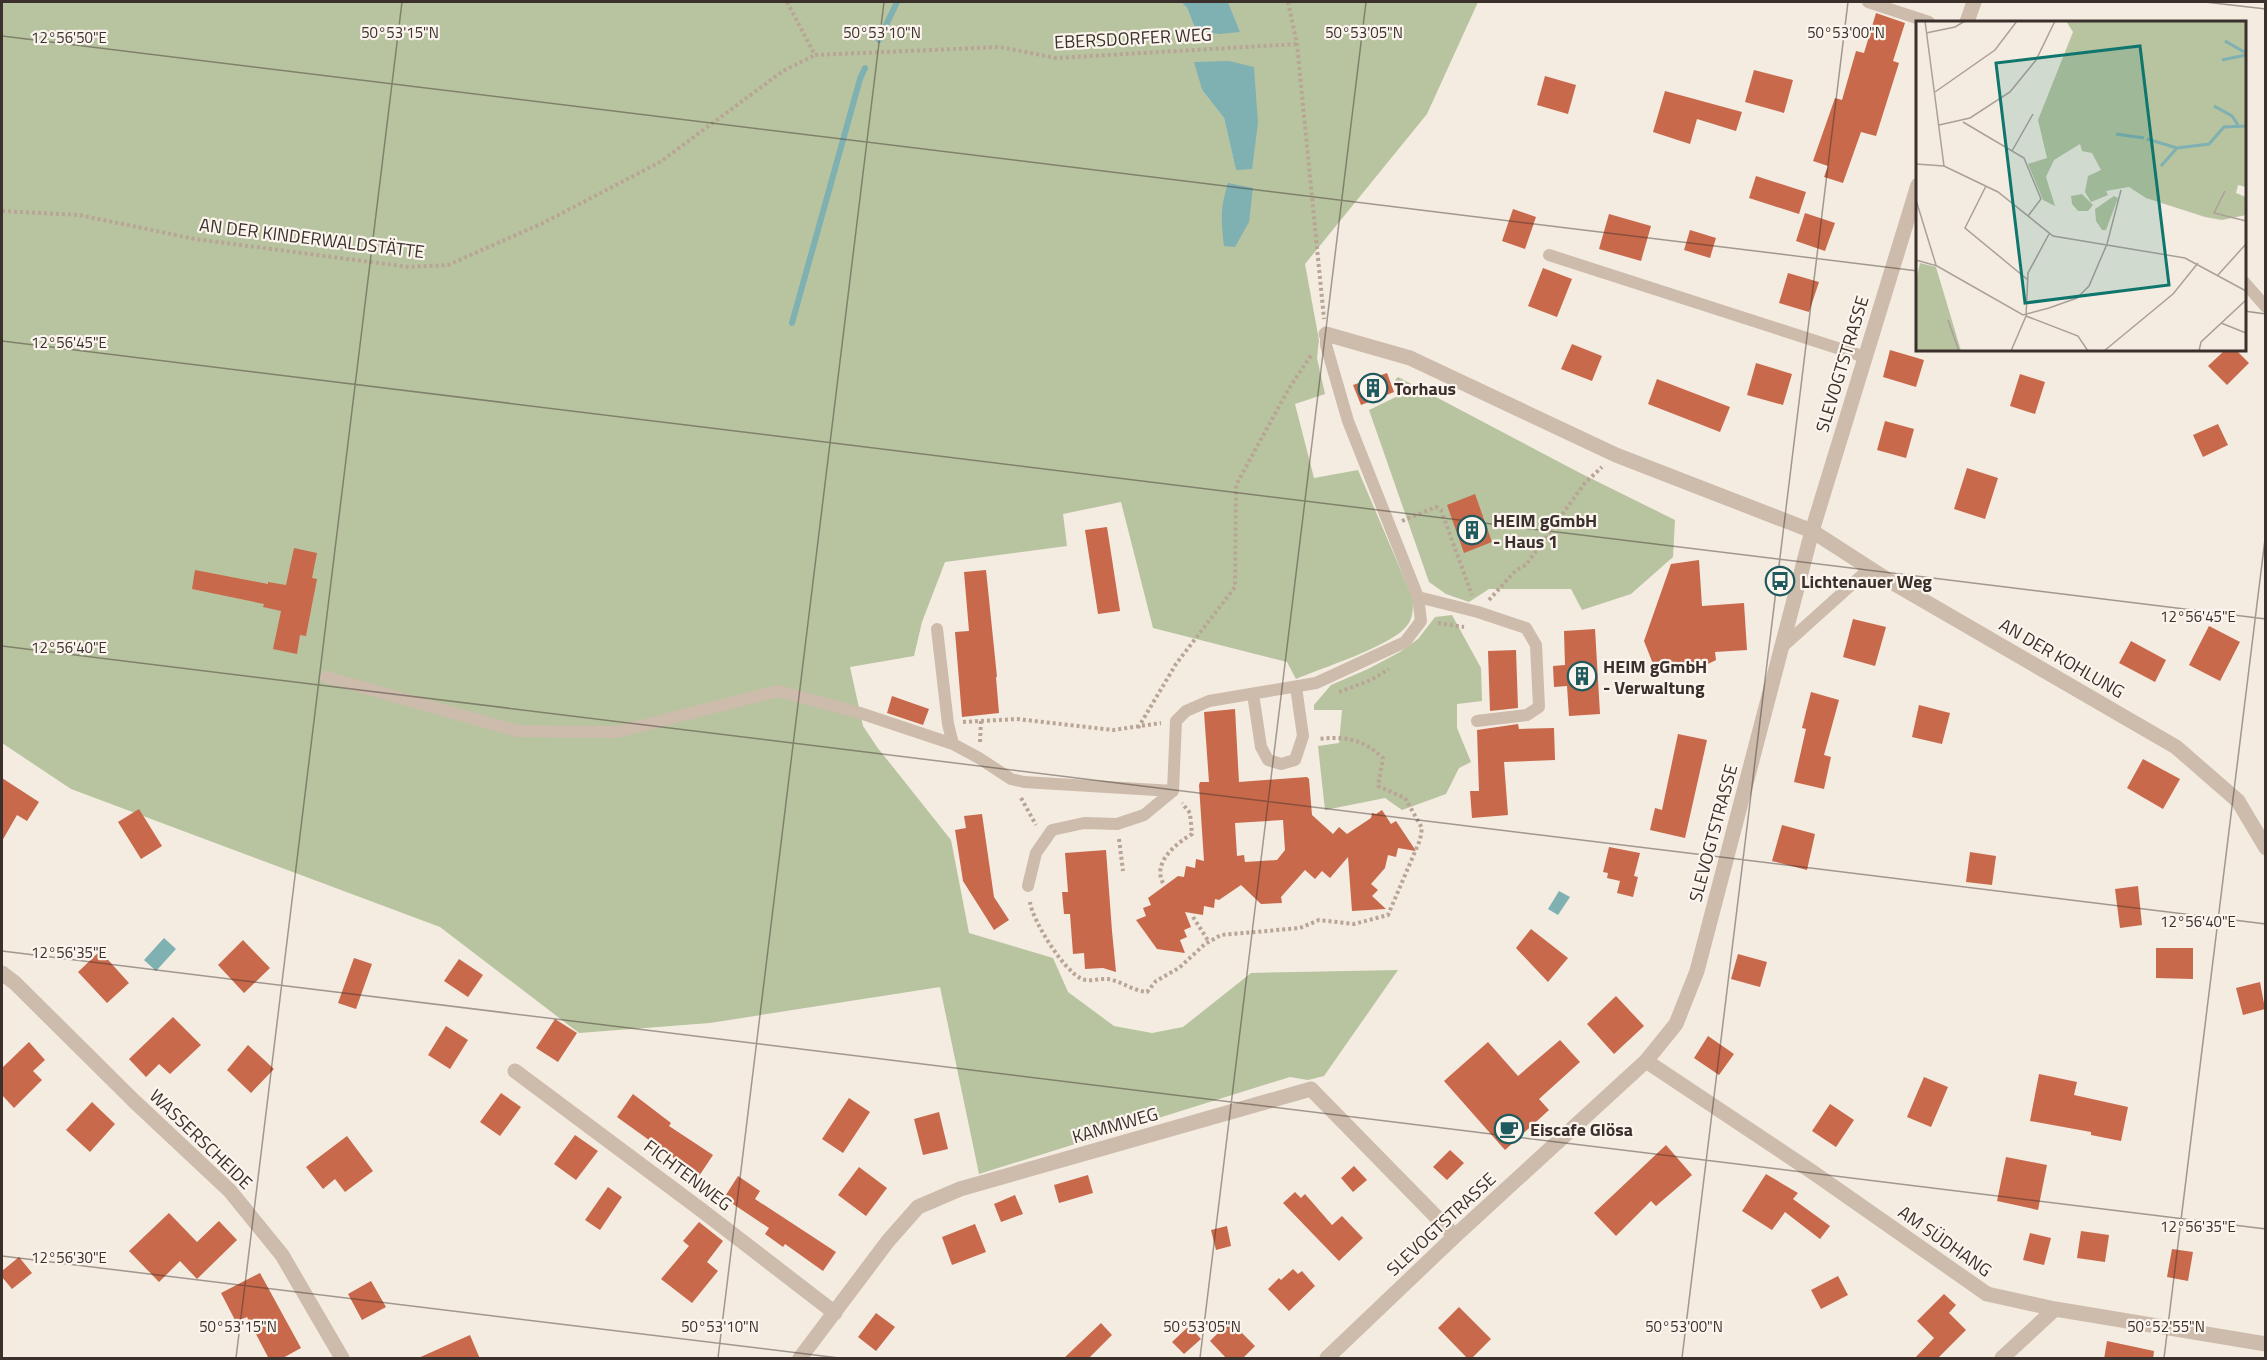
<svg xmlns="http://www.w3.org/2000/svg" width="2267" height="1360" font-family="'Titillium Web',sans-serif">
<rect width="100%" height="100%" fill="#f4ebe1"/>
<path fill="#b8c4a0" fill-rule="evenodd" d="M2 2H1181L1187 8 1196 31H1239L1228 2H1478L1427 114 1305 264 1319 340 1317 358 1325 394 1295 404 1314 478 1358 470 1413 599C1413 610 1413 621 1404 629 1387 647 1322 668 1296 679L1287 662 1153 628 1121 502 1063 514 1067 546 945 562 922 622 914 656 850 667 863 726 877 747 951 840 969 933 1053 958 1068 992 1114 1026 1152 1033 1183 1027 1251 973 1398 970 1324 1076 1308 1080 1290 1077 979 1174 940 987 710 1023 579 1033 440 927 71 789 2 743ZM1195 62 1252 169H1236L1224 118 1202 90Z
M1398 377 1580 473 1675 520 1673 557 1631 594 1582 610 1571 589H1489L1469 602 1446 594 1429 582 1369 410 1400 395 1395 380Z
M1452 615 1481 668 1482 701 1457 704V728L1471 762 1459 768 1446 794 1402 810 1385 798 1325 810 1318 746 1339 743 1342 710H1314V705L1331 685 1368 669 1400 652 1418 639 1435 617Z"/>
<path fill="#7fb0b2" d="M1181 2H1228L1240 32 1219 34 1196 31 1187 8Z
M1229 61 1254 67 1258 123 1252 169 1236 170 1224 118 1202 90 1194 62Z
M1228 183 1253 188 1249 222 1235 247 1224 246C1221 219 1220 209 1228 183Z
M1559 891 1570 897 1558 915 1548 909Z
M164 938 176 949 156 971 144 960Z"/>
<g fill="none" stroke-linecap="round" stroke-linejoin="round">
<path stroke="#7fb0b2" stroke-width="6" d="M879 40 897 2
M792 323 860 79 865 68"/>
</g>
<path fill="#c8694b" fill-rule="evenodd" d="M1876 13 1905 23 1893 61 1899 63 1876 136 1861 132 1843 183 1824 177 1828 166 1813 161 1835 98 1842 100 1856 51 1864 53Z
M1754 70 1793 80 1784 113 1745 102Z
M1545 76 1576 85 1568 114 1537 105Z
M1665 91 1742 112 1736 131 1697 119 1690 144 1653 132Z
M1756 176 1806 192 1799 214 1749 198Z
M1513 209 1536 217 1525 249 1502 241Z
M1805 213 1835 223 1825 251 1796 241Z
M1609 214 1651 226 1641 261 1599 249Z
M1690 230 1716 238 1710 258 1684 250Z
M1543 268 1572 279 1557 317 1528 306Z
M1788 273 1819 282 1809 312 1779 303Z
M1572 344 1602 356 1592 381 1561 369Z
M1890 350 1924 360 1916 387 1883 377Z
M2225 350H2236L2249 363 2227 385 2208 366Z
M1756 363 1792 374 1783 405 1747 395Z
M1387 373 1394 392 1361 405 1353 385Z
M2020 374 2045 382 2035 414 2010 406Z
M1657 379 1730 407 1720 432 1648 404Z
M1885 421 1914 429 1906 458 1877 450Z
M2218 424 2228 445 2203 457 2193 435Z
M1967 468 1998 478 1985 519 1954 509Z
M1475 494 1492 542 1464 553 1447 505Z
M1107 527 1120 611 1098 614 1085 530Z
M294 548 317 553 312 578 317 579 306 636 300 635 297 654 273 649 281 611 263 607 264 604 192 589 195 570 268 584V582L286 585Z
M1699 560 1702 606 1744 603 1747 650 1715 652 1716 660 1692 672 1657 674 1644 641 1671 564Z
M986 570 997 677H996L999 713 962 717 955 632 969 631 964 572Z
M1853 619 1886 627 1875 666 1843 657Z
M2209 626 2240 642 2220 681 2189 665Z
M1595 629 1600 714 1569 716 1567 686 1554 687 1553 666 1565 665 1564 631Z
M2131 641 2166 660 2155 682 2119 663Z
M1516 650 1518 708 1490 711 1488 651Z
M1811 692 1839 700 1824 755 1831 757 1824 789 1794 782 1806 729 1802 728Z
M892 696 929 709 923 725 887 713Z
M1919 705 1950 713 1942 744 1912 737Z
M1235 709 1239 782 1307 777 1309 779 1312 815 1333 834 1339 827 1347 834 1371 818 1372 813 1376 814 1382 810 1391 824 1396 821 1416 851 1398 848 1396 857 1388 855 1385 868 1371 884 1378 890 1372 896 1386 909 1352 911 1348 857 1330 878 1322 871 1315 879 1305 870 1281 897 1282 903 1261 904 1241 885 1219 900 1215 899 1214 908 1204 906 1203 915 1185 912 1191 927 1184 930 1187 937 1180 940 1185 953 1157 949 1136 920 1146 916 1143 908 1151 905 1148 898 1178 876 1184 877 1186 866 1195 868 1196 859 1204 861 1199 785 1200 782H1209L1204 712ZM1283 820 1285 850 1277 860 1245 862 1244 855 1237 856 1235 823Z
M1518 724 1519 729 1554 728 1555 760 1504 762 1508 815 1472 818 1470 791H1479L1477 730Z
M1678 734 1707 740 1685 838 1650 830 1655 808 1662 810Z
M2143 759 2180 779 2163 809 2127 788Z
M2 778 39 802 27 821 17 815 2 841Z
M139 809 162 846 141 859 118 822Z
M982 814 994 897 1009 920 994 930 963 881 955 830 966 828 964 816Z
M1782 825 1815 834 1807 870 1772 861Z
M1609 847 1640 853 1634 876 1638 877 1633 897 1617 893 1620 881 1607 878 1608 873 1603 872Z
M1106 850 1112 931 1116 972 1103 968 1085 969 1084 953 1073 954 1070 914H1064L1062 892H1068L1065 853Z
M1970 852 1996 856 1992 885 1966 882Z
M2138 886 2142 925 2120 928 2115 889Z
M1531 929 1568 958 1548 982 1516 948Z
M243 940 270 968 244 993 218 965Z
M2156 948H2193V979L2156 978Z
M100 951 129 983 107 1003 78 972Z
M1738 954 1767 962 1760 987 1731 979Z
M354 958 372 964 356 1009 338 1003Z
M459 959 483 975 468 997 444 981Z
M2260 982 2265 1009 2243 1015 2236 988Z
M1616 996 1644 1026 1614 1054 1587 1024Z
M173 1017 201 1045 170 1074 159 1064 146 1077 129 1059Z
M555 1019 577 1033 558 1062 536 1048Z
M446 1026 468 1040 450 1069 428 1055Z
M1708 1036 1734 1054 1719 1075 1694 1058Z
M1560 1040 1580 1062 1539 1099 1549 1110 1505 1150 1444 1081 1488 1042 1518 1076Z
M29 1042 45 1060 33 1071 42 1080 14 1108 2 1095V1068Z
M248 1045 274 1069 251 1093 227 1070Z
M2039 1074 2077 1082 2074 1095 2128 1107 2121 1141 2091 1135V1132L2030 1121Z
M1924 1077 1948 1087 1931 1127 1907 1117Z
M501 1093 521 1107 500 1136 480 1122Z
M633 1094 671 1123 669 1126 713 1155 699 1176 617 1117Z
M849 1098 870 1112 843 1153 822 1139Z
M92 1102 115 1124 90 1152 66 1130Z
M1830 1104 1854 1120 1836 1147 1812 1131Z
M939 1112 948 1149 923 1155 914 1119Z
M575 1135 598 1151 576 1180 554 1164Z
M347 1136 373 1171 345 1192 335 1179 323 1189 306 1167Z
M1666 1145 1692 1175 1656 1206 1651 1201 1616 1236 1594 1213Z
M1450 1150 1464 1163 1447 1180 1433 1167Z
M2006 1157 2047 1165 2038 1210 1997 1201Z
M1354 1166 1367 1180 1353 1192 1341 1178Z
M859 1167 887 1188 866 1216 838 1195Z
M1766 1174 1798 1193 1793 1199 1830 1226 1820 1239 1785 1212 1772 1230 1742 1211Z
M1088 1175 1093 1193 1059 1203 1054 1185Z
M738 1176 760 1191 755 1199 836 1252 823 1271 785 1244 783 1247 765 1234 769 1228 724 1198Z
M608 1187 622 1197 600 1230 585 1220Z
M1295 1192 1301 1198 1305 1194 1332 1225 1342 1216 1363 1238 1339 1261 1283 1203Z
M1015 1195 1023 1214 1001 1222 994 1204Z
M169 1213 197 1242 219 1221 237 1240 197 1279 180 1261 159 1282 129 1251Z
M699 1222 723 1241 707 1262 718 1271 692 1303 661 1279 689 1246 683 1241Z
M975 1224 986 1252 952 1265 942 1237Z
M1227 1226 1231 1246 1216 1250 1211 1230Z
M2081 1231 2109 1235 2105 1262 2077 1258Z
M2030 1233 2051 1238 2044 1265 2023 1260Z
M2172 1249 2193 1252 2188 1281 2167 1277Z
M19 1257 32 1273 12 1289 2 1277V1271Z
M1293 1269 1298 1274 1302 1271 1315 1286 1289 1311 1268 1289 1279 1278 1281 1280Z
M260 1273 301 1348 281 1359H269L247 1317 236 1322 221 1293Z
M1838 1276 1848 1295 1821 1309 1811 1290Z
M371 1281 386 1307 362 1320 348 1294Z
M1944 1294 1956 1305 1949 1313 1966 1330 1937 1359H1914L1934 1338 1917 1321Z
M1459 1307 1491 1339 1471 1359H1468L1438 1328Z
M876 1313 895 1327 876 1351 858 1337Z
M1230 1321 1255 1346 1242 1359H1227L1210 1341Z
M1101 1323 1112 1335 1088 1359H1063Z
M1189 1326 1201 1339 1184 1354 1172 1342Z
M470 1335 480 1359H416Z
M2107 1341 2154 1351 2153 1359H2104Z"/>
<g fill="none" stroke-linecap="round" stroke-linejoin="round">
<path stroke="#b9a596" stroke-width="4" stroke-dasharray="3 3" stroke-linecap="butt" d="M787 2 815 55 1000 47 1056 58 1297 44
M1288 2 1297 44 1324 319
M2 211 79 215 195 239 409 267 448 265 543 223 660 162 783 71 815 55
M1402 521 1436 507 1441 510 1472 595
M1489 600 1516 570 1526 565 1584 484 1602 467
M1438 623 1464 627
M1339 692 1371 680 1389 669
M963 722 1017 719 1113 730 1161 723
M1138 728 1176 664 1235 587 1236 485 1288 390 1312 354
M980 742 981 720
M1021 798 1036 825
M1119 839 1123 871
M1163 883C1152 862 1177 843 1192 834L1190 813 1182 803
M1030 902C1032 920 1063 969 1080 978 1089 983 1099 978 1108 979 1121 981 1133 991 1147 992L1156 981 1179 968 1205 944 1221 935 1300 928 1319 920 1354 924 1388 915 1420 840 1422 828 1405 798 1378 786 1383 758C1363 739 1345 736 1318 739
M1193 917 1209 942"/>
<path stroke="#cdbbac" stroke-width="12" d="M1868 2 1929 22
M1549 255 1865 357
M2244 282 2266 307
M1418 597 1478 612 1526 628 1536 645 1539 707 1527 715 1477 721
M937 629 948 724 953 744 979 758 1011 779 1024 782 1173 791 1176 721 1186 711 1209 701 1316 683 1405 642 1421 621 1418 597 1348 421 1326 345V334
M1780 649 1870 568
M326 677 517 731 617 732 778 691 860 713 953 744
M1253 694 1261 747 1268 760 1281 764 1295 760 1303 736 1296 687
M1028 886 1036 853 1052 830 1084 823 1117 824 1144 815 1173 791"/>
<path stroke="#cdbbac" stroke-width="15" d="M1326 334 1410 358 1616 455 1812 531 1888 580 2176 747 2238 801 2266 848
M2 973 15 983 134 1101 230 1191 282 1255 342 1358
M1646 1061 1811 1171 1987 1294 2055 1309 2266 1344
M515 1071 700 1209 835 1313
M800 1358 888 1241 918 1207 960 1189 1311 1089 1455 1236
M2002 1358 2055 1309"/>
<path stroke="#cdbbac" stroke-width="15" d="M1967 22 1974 2
M1327 1358 1455 1236 1646 1061 1676 1024 1697 971 1812 531 1918 185"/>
</g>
<path fill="none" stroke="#3b302b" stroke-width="1.5" stroke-opacity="0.45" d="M2205 2 2266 9M2 36 1918 271M2244 311 2266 314M2 341 2266 619M2 646 2266 924M2 951 2266 1229M2 1256 839 1358M236 1358 402 2M718 1358 884 2M1200 1358 1366 2M1682 1358 1848 2M2164 1358 2266 531"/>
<defs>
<g id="building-ring" transform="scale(1.5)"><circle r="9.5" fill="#fbf5ee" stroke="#1f5a5e" stroke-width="1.5"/><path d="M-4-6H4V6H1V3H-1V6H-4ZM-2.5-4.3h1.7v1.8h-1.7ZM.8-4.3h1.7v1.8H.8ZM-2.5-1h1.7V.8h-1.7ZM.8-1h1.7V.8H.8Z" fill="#1f5a5e"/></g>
<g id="bus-ring" transform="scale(1.5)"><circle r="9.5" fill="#fbf5ee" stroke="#1f5a5e" stroke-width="1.5"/><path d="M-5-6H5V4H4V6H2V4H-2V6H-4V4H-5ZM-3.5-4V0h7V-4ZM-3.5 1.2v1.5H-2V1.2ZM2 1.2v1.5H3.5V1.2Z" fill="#1f5a5e"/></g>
<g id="cafe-ring" transform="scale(1.5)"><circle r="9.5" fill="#fbf5ee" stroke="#1f5a5e" stroke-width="1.5"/><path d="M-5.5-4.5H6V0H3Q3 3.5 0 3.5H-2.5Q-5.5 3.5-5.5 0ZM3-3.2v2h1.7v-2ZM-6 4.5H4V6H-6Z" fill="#1f5a5e"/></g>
</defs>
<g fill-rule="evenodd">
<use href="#building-ring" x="1373" y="388"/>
<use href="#building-ring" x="1472" y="530"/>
<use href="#bus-ring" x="1780" y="581"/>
<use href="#building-ring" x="1582" y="676"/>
<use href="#cafe-ring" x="1509" y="1129"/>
</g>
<g text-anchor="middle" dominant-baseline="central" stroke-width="4.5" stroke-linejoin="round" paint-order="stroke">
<g font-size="18" fill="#3b302b" stroke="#fbf5ee">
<text transform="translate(1133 38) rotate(-3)">EBERSDORFER WEG</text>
<text transform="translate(312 238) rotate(7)">AN DER KINDERWALDSTÄTTE</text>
<text transform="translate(1842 364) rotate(-73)">SLEVOGTSTRASSE</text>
<text transform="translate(2062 658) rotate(30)">AN DER KOHLUNG</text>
<text transform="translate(1713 833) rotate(-75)">SLEVOGTSTRASSE</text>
<text transform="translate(1115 1125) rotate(-16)">KAMMWEG</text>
<text transform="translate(201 1139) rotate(44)">WASSERSCHEIDE</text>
<text transform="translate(688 1175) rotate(37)">FICHTENWEG</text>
<text transform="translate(1441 1224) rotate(-43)">SLEVOGTSTRASSE</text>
<text transform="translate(1945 1241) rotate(35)">AM SÜDHANG</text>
</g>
<g font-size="18" font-weight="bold" fill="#3b302b" stroke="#fbf5ee" text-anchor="start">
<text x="1394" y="388">Torhaus</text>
<text x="1493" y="520">HEIM gGmbH<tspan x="1493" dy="21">- Haus 1</tspan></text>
<text x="1801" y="581">Lichtenauer Weg</text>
<text x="1603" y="666">HEIM gGmbH<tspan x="1603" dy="21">- Verwaltung</tspan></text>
<text x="1530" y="1129">Eiscafe Glösa</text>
</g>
</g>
<g transform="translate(1916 21)">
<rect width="330" height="330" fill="#f4ebe1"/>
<path d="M150 0H330V166L322 164 320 172 330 176V194L306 199 289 196 230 177 213 166 190 170 192 174 175 181 169 171 172 155 185 149 176 132 166 130 164 123 138 139 130 156 139 185 127 179 112 143 131 137 122 99 157 11ZM166 173 177 184 172 190H162L156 183 155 175ZM198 175 202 177 190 209H186L180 200 179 188ZM4 242 20 246 45 330H0V259Z" fill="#b8c4a0"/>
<path fill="none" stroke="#7fb0b2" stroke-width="3" d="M309 20 330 32M306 39 330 34M298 85 316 95 322 104M200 113 228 117M231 118 261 127M245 145 261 127 293 123 308 106 330 105"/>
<path fill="none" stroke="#aaa098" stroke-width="1.5" d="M9 0 28 145M10 12 39 6 49 0M19 71 79 29 101 0M47 101 108 137 125 178 112 195M23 104 54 97 94 71 120 39 139 0M96 130 117 93M0 143 28 145 82 171 137 215 269 237 330 270M70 165 49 207 112 259M309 170 298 192 330 200M0 179 20 244M0 239 21 245 107 294 133 287 161 277 173 265 191 223 205 169M302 254 330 223M110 295 162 315 172 330M32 299 43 330M305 302 330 312M95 330 110 295 112 252 133 213M188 330 257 273 282 242M283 330 285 321 330 279"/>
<path fill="#0f766e" fill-opacity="0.15" stroke="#0f766e" stroke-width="3" d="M224 25 253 264 109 282 80 42Z"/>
<rect width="330" height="330" fill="none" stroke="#3b302b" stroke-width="3"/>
</g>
<g font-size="15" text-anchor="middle" fill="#3b302b" stroke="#fbf5ee" stroke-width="4.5" stroke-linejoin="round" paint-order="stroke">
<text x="400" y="38">50°53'15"N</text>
<text x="882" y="38">50°53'10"N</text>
<text x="1364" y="38">50°53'05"N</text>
<text x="1846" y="38">50°53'00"N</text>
<text x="69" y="43">12°56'50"E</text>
<text x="69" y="348">12°56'45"E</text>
<text x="2198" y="622">12°56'45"E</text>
<text x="69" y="653">12°56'40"E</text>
<text x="2198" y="927">12°56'40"E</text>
<text x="69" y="958">12°56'35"E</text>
<text x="2198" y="1232">12°56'35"E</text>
<text x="69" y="1263">12°56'30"E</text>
<text x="238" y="1332">50°53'15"N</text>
<text x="720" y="1332">50°53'10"N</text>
<text x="1202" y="1332">50°53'05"N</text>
<text x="1684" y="1332">50°53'00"N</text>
<text x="2166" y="1332">50°52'55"N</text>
</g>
<rect width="2267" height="1360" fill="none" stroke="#3b302b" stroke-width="6"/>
</svg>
